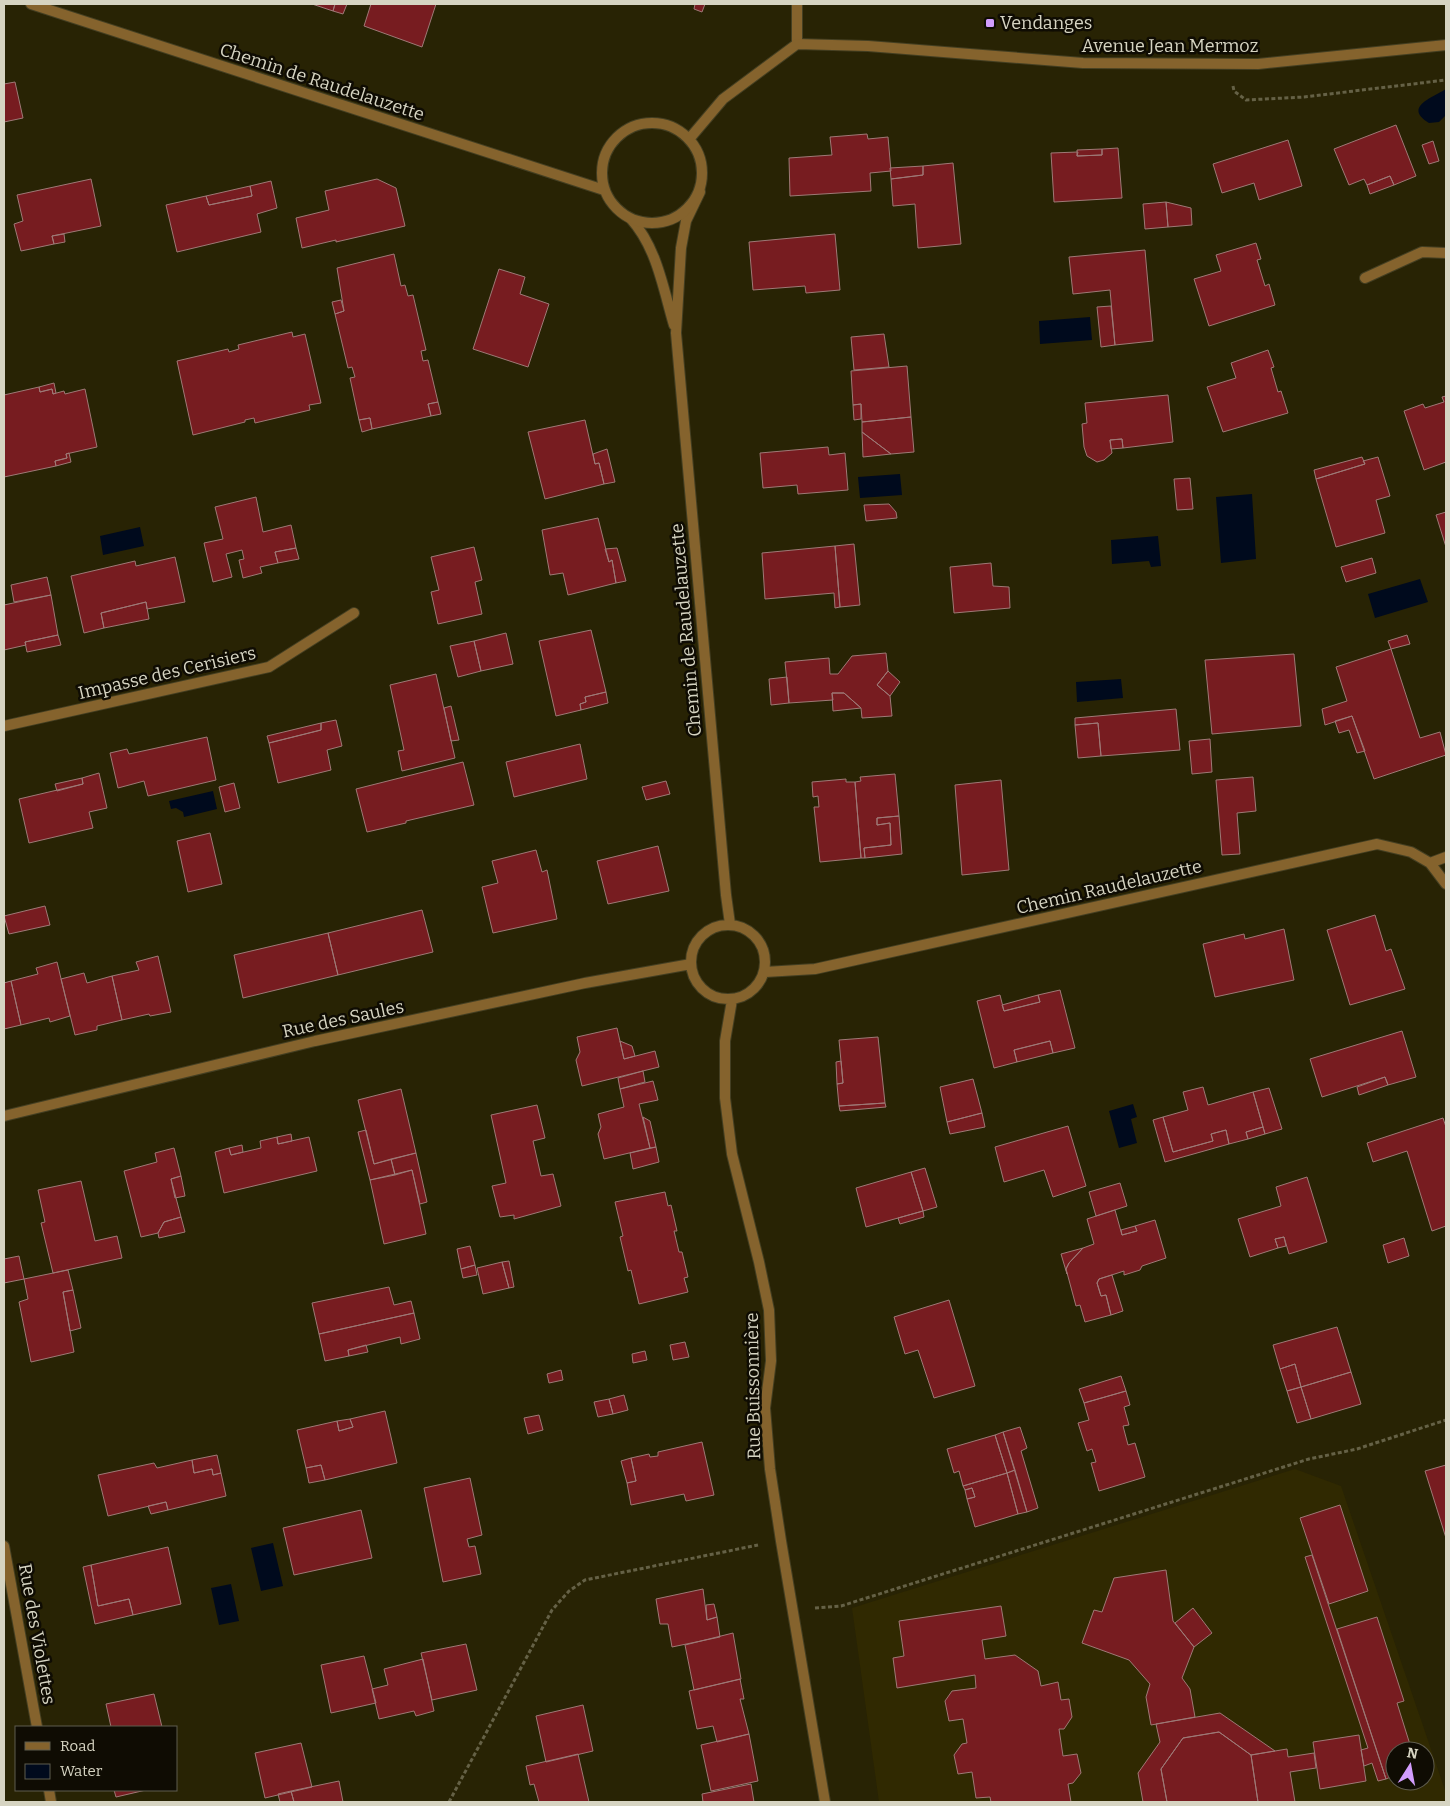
<svg xmlns="http://www.w3.org/2000/svg" width="1450" height="1806" font-family="Bitter,serif">
<rect width="100%" height="100%" fill="#282304"/>
<path fill="#302901" fill-rule="evenodd" d="M1295 1469 1341 1486 1446 1793V1802H879L852 1608ZM1395 1751H1425V1781H1395Z"/>
<path fill="#000a1d" d="M1446 89V115L1439 122 1429 123C1402 107 1434 97 1446 89Z
M1090 317 1092 340 1040 344 1039 321Z
M900 474 902 495 860 498 858 477Z
M1252 494 1256 559 1221 563 1216 497Z
M140 527 144 546 103 555 100 536Z
M1158 536 1161 566 1151 567 1149 561 1112 564 1111 540Z
M1420 579 1428 602 1375 618 1368 594Z
M1121 679 1123 698 1077 702 1076 682Z
M213 791 217 809 184 817 183 812 176 808 171 809 169 801Z
M1133 1104 1137 1117 1131 1119 1137 1143 1119 1148 1109 1111Z
M273 1543 283 1586 261 1591 251 1548Z
M231 1584 239 1621 219 1625 211 1588Z"/>
<path fill="#771c20" stroke="#9e7976" d="M312 4H335L333 11Z
M335 4H347L343 14 333 11Z
M371 4H436L422 47 364 26Z
M695 4H705L702 12 694 9Z
M15 82 23 118 4 122V84Z
M1396 125 1416 176 1394 185 1390 176 1367 185 1364 179 1349 185 1334 149Z
M867 134 868 139 888 137 891 171 870 173 871 191 790 196 789 158 832 155 830 137Z
M1288 140 1302 186 1259 200 1254 183 1222 193 1213 164Z
M1433 141 1439 161 1429 164 1422 145Z
M1118 148 1122 198 1054 202 1051 153 1078 152 1077 156 1102 155V149Z
M1102 149V155L1077 156V150Z
M953 163 961 244 918 248 915 204 893 206 891 179 923 175V166Z
M923 166V175L891 179 890 168Z
M1390 176 1394 185 1370 194 1367 185Z
M91 179 101 226 52 236 54 244 21 251 14 224 23 221 17 195Z
M377 179 396 188 405 226 336 242V240L302 248 296 218 329 210 325 191Z
M271 181 277 208 257 214 261 232 177 252 166 205 206 196 209 205 252 196 250 186Z
M250 186 252 196 209 205 206 196Z
M1166 202 1191 208 1192 225 1168 227Z
M1166 202 1168 227 1145 229 1143 204Z
M64 234 65 242 54 244 52 236Z
M835 234 840 290 806 293 805 286 753 290 749 242Z
M1256 243 1261 259 1257 260 1265 286 1269 284 1275 305 1209 326 1194 279 1221 271 1216 255Z
M1145 250 1153 341 1115 345 1110 290 1073 294 1069 257Z
M394 254 401 286 405 285 408 296 413 295 426 350 421 351 423 361 428 360 438 402 428 404 431 416 372 429 370 418 359 420 350 378 355 377 352 367 348 368 335 314 344 311 337 268Z
M499 269 525 277 520 294 549 304 528 367 473 349Z
M341 300 344 311 335 314 332 302Z
M1111 306 1115 345 1101 347 1097 307Z
M292 332 293 337 305 334 321 403 309 405 310 410 255 423 254 418 245 420V422L193 435 177 361 228 349 229 352 239 349 238 345Z
M884 334 889 367 854 370 851 337Z
M1268 350 1274 367 1271 368 1278 392 1281 391 1288 413 1223 432 1207 387 1236 378 1231 363Z
M907 366 911 417 862 422 861 404 853 405 851 371Z
M54 383 56 393 53 394 52 389 40 392 39 387Z
M39 387 40 392 52 389 53 394 64 391 65 394 85 389 97 447 66 454 67 458 55 461 56 466 4 477V395Z
M1168 395 1173 442 1123 448 1122 439 1110 440 1112 453 1104 460 1097 462 1087 456 1084 447 1082 424 1087 423 1085 403Z
M1446 396V462L1424 470 1404 411 1423 404 1425 408 1444 402 1442 397Z
M438 402 441 414 431 416 428 404Z
M861 404V419L854 420 853 405Z
M911 417 914 452 891 454 862 432V422Z
M370 418 372 429 362 432 359 420Z
M585 420 595 464 599 463 604 484 545 499 528 432Z
M862 432 891 454 863 457Z
M1122 439 1123 448 1111 449 1110 440Z
M828 447 829 455 845 453 848 490 798 494 797 485 763 488 760 453Z
M607 449 615 482 604 484 599 463 595 464 593 454Z
M69 453 71 462 56 466 55 461 67 458 66 454Z
M1362 457 1365 464 1316 479 1314 470Z
M1378 457 1390 496 1376 500 1385 533 1336 547 1316 479 1365 464 1363 461Z
M1190 478 1193 509 1177 510 1174 479Z
M256 497 263 532 291 525 296 548 275 552 278 563 260 567 262 573 243 578 239 560 244 559 242 550 226 554 232 577 213 582 204 543 223 539 215 507Z
M889 504 896 512 897 518 866 521 864 505Z
M1446 512V547L1436 515Z
M598 518 609 562 612 560 616 583 568 595 563 573 550 575 542 530Z
M854 544 860 605 840 607 835 546Z
M835 546 840 607 835 608 834 593 765 599 762 553Z
M474 547 482 580 475 582 482 614 438 624 431 592 439 590 431 557Z
M296 548 299 559 278 563 275 552Z
M617 548 626 581 616 583 612 560 609 562 605 549Z
M175 557 185 602 147 609 146 602 101 613 104 628 84 633 71 576 135 561 136 566Z
M1372 558 1376 573 1346 582 1341 567Z
M991 563 993 586 1009 587 1010 608 954 613 950 567Z
M47 577 51 595 14 602 11 585Z
M51 595 58 635 25 642 26 645 4 650V605Z
M146 602 149 619 104 628 101 613Z
M591 630 606 692 585 697 586 702 580 704 581 710 556 716 539 641Z
M506 633 513 664 481 671 474 641Z
M58 635 61 645 27 652 25 642Z
M1407 635 1410 644 1391 649 1388 641Z
M474 641 481 671 458 677 450 646Z
M1391 649 1420 738 1440 732 1446 755 1374 779 1352 716 1325 725 1322 709 1347 701 1336 667Z
M886 653 888 671 877 685 890 696 892 716 862 718 861 708 844 693H832L833 700 789 703 785 662 829 658 830 674H838L852 656Z
M1294 654 1301 726 1212 734 1205 660Z
M888 671 900 682 890 696 877 685Z
M436 674 455 758 402 771 398 751 404 750 390 685Z
M787 677 789 703 771 705 769 679Z
M606 692 608 703 581 710 580 704 586 702 585 697Z
M832 693H844L861 708 833 711Z
M451 706 459 740 451 741 444 708Z
M1176 709 1180 750 1101 756 1098 723 1075 725V718Z
M1352 716 1365 751 1357 753 1349 730 1339 733 1335 721Z
M336 720 342 746 327 750 331 770 278 783 269 743 321 730V723Z
M321 723V730L269 743 267 736Z
M1098 723 1101 756 1078 758 1075 725Z
M207 737 216 780 148 796 144 781 118 788 110 753 127 749 129 754Z
M1210 739 1212 772 1192 774 1189 741Z
M580 744 587 779 514 797 506 762Z
M463 762 474 805 406 821V823L367 832 356 789Z
M99 773 107 808 89 812 93 828 29 843 19 799 83 784 82 778Z
M895 774 899 816 877 818V825L890 823 891 845 864 848 865 858H861L855 782 861 781 860 777Z
M1253 777 1256 811 1237 813 1240 854 1222 855 1216 780Z
M82 778 83 784 57 791 55 784Z
M846 779V782H855L861 858 820 862 814 807H819L818 796 813 797 812 782Z
M1001 780 1009 870 962 875 955 785Z
M666 781 670 794 646 800 642 787Z
M234 783 240 808 225 812 219 787Z
M899 816 902 854 865 858 864 848 891 845 890 823 877 825V818Z
M210 833 222 884 188 892 177 841Z
M658 846 669 891 608 904 597 861Z
M536 850 542 872 547 870 557 919 493 933 482 887 498 883 492 861Z
M45 906 50 925 9 934 4 916Z
M422 910 433 952 338 975 328 933Z
M1375 915 1386 951 1391 949 1405 989 1350 1005 1327 930Z
M1284 929 1294 980 1215 997 1203 944 1244 934 1245 939Z
M328 933 338 975 243 998 234 955Z
M158 956 171 1012 150 1016 149 1014 122 1020 112 976 139 970 136 962Z
M57 962 70 1016 50 1022 49 1018 21 1025 11 981 38 974 36 968Z
M84 973 87 983 112 976 122 1020 97 1026V1030L75 1035 61 979Z
M11 981 21 1025 4 1029V983Z
M1060 990 1075 1048 1053 1053 1050 1041 1014 1050 1017 1062 994 1068 977 1001 1000 995 1004 1011 1040 1002 1038 995Z
M1038 995 1040 1002 1004 1011 1002 1005Z
M617 1028 624 1059 655 1051 659 1067 582 1086 576 1060 580 1052 577 1037Z
M1402 1031 1416 1077 1388 1085 1385 1077 1322 1097 1310 1059Z
M878 1037 885 1103 839 1106 837 1084 843 1083 839 1040Z
M620 1041 632 1046 635 1056 624 1059Z
M1050 1041 1053 1053 1017 1062 1014 1050Z
M841 1061 843 1083 837 1084 836 1062Z
M643 1071 645 1082 620 1089 618 1078Z
M1385 1077 1388 1085 1359 1095 1357 1087Z
M973 1079 982 1113 947 1122 940 1087Z
M653 1081 658 1100 639 1104 650 1148 604 1159 598 1134 601 1127 598 1114 624 1107 620 1089Z
M1203 1087 1208 1105 1253 1092 1263 1127 1246 1132 1248 1139 1229 1144 1226 1130 1211 1134 1213 1141 1173 1152 1163 1117 1188 1110 1183 1092Z
M1269 1088 1282 1129 1265 1134 1253 1092Z
M401 1089 416 1153 374 1164 358 1100Z
M885 1103 886 1107 840 1111 839 1106Z
M537 1105 545 1138 533 1141 541 1176 553 1174 561 1206 514 1219V1215L500 1217 492 1186 506 1183 491 1115Z
M982 1113 985 1127 950 1134 947 1122Z
M643 1117 650 1121 656 1147 650 1148Z
M1163 1117 1173 1152 1213 1141 1211 1134 1226 1130 1229 1144 1165 1162 1153 1120Z
M1443 1118 1446 1127V1226L1432 1231 1407 1151 1373 1162 1367 1143Z
M1068 1126 1086 1186 1053 1197 1044 1170 1004 1182 995 1147Z
M1263 1127 1265 1134 1248 1139 1246 1132Z
M366 1130 374 1164 391 1159 395 1175 370 1180 358 1132Z
M291 1134 292 1141 278 1144 277 1137Z
M277 1137 278 1144 309 1137 317 1171 224 1193 215 1152 229 1148 231 1155 261 1148 260 1141Z
M242 1145 243 1152 231 1155 229 1148Z
M656 1147 659 1162 633 1169 630 1153Z
M174 1148 181 1176 171 1179 181 1217 164 1222 158 1233 141 1237 124 1171 157 1162 155 1153Z
M416 1153 427 1202 420 1204 412 1170 395 1175 391 1159Z
M925 1168 937 1207 923 1211 911 1172Z
M412 1170 426 1234 384 1244 370 1180Z
M911 1172 923 1211 866 1227 856 1188Z
M181 1176 185 1196 175 1198 171 1179Z
M1307 1177 1327 1242 1289 1254 1284 1237 1275 1239 1278 1248 1250 1257 1238 1219 1281 1206 1276 1187Z
M81 1181 95 1241 117 1236 122 1258 53 1273 41 1223 45 1222 38 1190Z
M1120 1183 1127 1206 1096 1216 1089 1192Z
M665 1192 668 1206 671 1205 677 1231H674L679 1252H682L688 1277 684 1278 688 1292 639 1304 631 1270 628 1271 620 1237 623 1236 615 1202Z
M1115 1210 1122 1235 1137 1231 1135 1226 1155 1220 1166 1258 1142 1266 1140 1270 1124 1275V1271L1099 1279 1097 1283 1101 1296 1106 1295 1111 1315 1085 1322 1080 1305 1076 1306 1066 1269 1069 1263 1083 1248 1094 1244 1087 1219Z
M923 1211 924 1217 900 1224 898 1218Z
M181 1217 185 1232 159 1238 158 1233 164 1222Z
M1135 1226 1137 1231 1122 1235 1121 1230Z
M1284 1237 1286 1246 1278 1248 1275 1239Z
M1404 1238 1409 1256 1388 1263 1383 1245Z
M470 1246 475 1265 461 1269 457 1249Z
M1083 1248 1069 1263 1066 1269 1067 1274 1061 1254Z
M19 1256 24 1279 4 1283V1259Z
M509 1261 514 1287 509 1288 502 1262Z
M502 1262 509 1288 483 1294 477 1268Z
M475 1265 477 1275 463 1278 461 1269Z
M68 1270 73 1290 63 1292 74 1352 31 1362 19 1302 28 1299 24 1279Z
M1112 1275 1123 1311 1111 1315 1106 1295 1101 1296 1097 1283 1099 1279Z
M389 1287 394 1305 411 1301 414 1313 319 1334 312 1303Z
M73 1290 81 1328 70 1331 63 1292Z
M949 1300 975 1386 934 1398 918 1350 905 1354 894 1317Z
M414 1313 420 1339 401 1344 400 1337 348 1350 349 1356 325 1361 319 1334Z
M1337 1327 1351 1372 1301 1387 1295 1364 1280 1369 1273 1345Z
M685 1342 689 1357 673 1360 670 1345Z
M366 1345 368 1352 349 1356 348 1350Z
M645 1351 647 1360 633 1363 632 1354Z
M1295 1364 1301 1387 1287 1391 1280 1369Z
M561 1370 563 1380 549 1383 547 1374Z
M1351 1372 1361 1404 1311 1419 1301 1387Z
M1121 1376 1126 1391 1084 1403 1079 1389Z
M1301 1387 1311 1419 1297 1423 1287 1391Z
M1126 1391 1130 1405 1124 1407 1129 1425 1123 1426 1128 1445 1135 1443 1145 1477 1099 1491 1091 1463 1096 1462 1092 1449 1087 1451 1078 1423 1089 1420 1084 1403Z
M624 1395 628 1410 613 1414 609 1399Z
M609 1399 613 1414 598 1417 594 1402Z
M385 1411 397 1463 325 1480 321 1465 306 1468 297 1430 337 1421 339 1431 353 1427 350 1419Z
M539 1415 543 1430 528 1434 524 1418Z
M350 1419 353 1427 339 1431 337 1421Z
M1020 1427 1027 1448 1021 1451 1038 1508 1027 1512 1003 1432Z
M1003 1432 1015 1470 1007 1473 995 1435Z
M995 1435 1007 1473 963 1486 959 1471 954 1473 947 1449Z
M702 1442 714 1495 686 1501 684 1494 631 1505 627 1483 636 1481 631 1458 649 1454 650 1457 658 1456V1452Z
M217 1455 221 1473 213 1475 212 1469 194 1473 192 1460Z
M631 1458 636 1481 627 1483 621 1461Z
M192 1460 194 1473 212 1469 213 1475 221 1473 226 1496 168 1510 166 1502 108 1516 98 1475 154 1463 157 1468Z
M321 1465 325 1480 309 1483 306 1468Z
M1446 1465V1538L1425 1471Z
M1015 1470 1027 1512 1018 1514 1007 1473Z
M1007 1473 1018 1514 975 1527 967 1499 975 1497 972 1488 965 1490 963 1486Z
M470 1478 482 1535 467 1539 469 1547 475 1546 481 1574 443 1582 424 1488Z
M972 1488 975 1497 967 1499 965 1490Z
M166 1502 168 1510 151 1514 148 1506Z
M1340 1505 1368 1591 1329 1604 1300 1518Z
M361 1510 372 1558 294 1575 283 1528Z
M168 1547 181 1604 133 1615 129 1599 98 1606 91 1565Z
M1312 1555 1386 1779 1378 1781 1372 1763 1364 1766 1361 1750 1368 1748 1305 1557Z
M91 1565 98 1606 129 1599 133 1615 95 1624 83 1567Z
M1166 1570 1173 1621 1194 1647 1182 1678 1190 1689 1195 1717 1151 1725 1146 1697 1150 1684 1129 1660 1082 1643 1094 1610 1102 1612 1114 1578Z
M703 1589 707 1620 717 1617 720 1637 672 1647 668 1624H660L656 1599Z
M714 1604 717 1617 707 1620 706 1605Z
M1001 1606 1006 1636 982 1640 985 1659 1015 1655 1038 1671 1041 1686 1058 1682 1061 1700 1069 1699 1072 1717 1064 1729H1059L1063 1756 1077 1754 1081 1773 1073 1783 1068 1784 1071 1802H991L990 1797 976 1798 972 1772 958 1774 954 1755 962 1744 967 1743 963 1719 949 1721 945 1701 952 1691 976 1688 975 1675 897 1688 893 1658 904 1656 899 1621Z
M1193 1608 1212 1633 1194 1647 1175 1623Z
M1377 1617 1404 1701 1397 1703 1412 1751H1395V1775L1386 1779 1337 1629Z
M733 1633 741 1679 694 1690 685 1645Z
M466 1644 477 1690 432 1700 421 1653Z
M364 1656 376 1703 331 1713 321 1665Z
M423 1659 434 1711 416 1716 414 1711 379 1719 372 1689 388 1685 384 1669Z
M740 1679 744 1699H740L749 1734 717 1742 713 1726 697 1729 689 1691Z
M154 1694 162 1727H111L106 1704Z
M583 1705 593 1751 546 1762 536 1716Z
M1220 1713 1275 1751 1251 1755 1219 1732 1183 1738 1161 1769 1167 1802H1143L1138 1773 1160 1742 1156 1724Z
M1219 1732 1251 1755 1258 1802H1167L1161 1769 1183 1738Z
M749 1734 758 1781 711 1791 701 1745Z
M1359 1735 1366 1781 1320 1789 1313 1742Z
M301 1743 312 1787 265 1798 255 1753Z
M1287 1749 1288 1757 1314 1753 1316 1768 1290 1772 1295 1802H1258L1251 1755Z
M578 1754 589 1802H539L534 1784 530 1785 526 1766Z
M339 1781 343 1802H294L291 1791Z
M751 1784 754 1802H703L702 1794Z
M114 1790H146L116 1797Z
M291 1791 294 1802H280L278 1794Z"/>
<g fill="none" stroke-linecap="round" stroke-linejoin="round">
<g stroke="#443f22" stroke-width="12">
<path id="service" d="M4 726 269 667 354 613"/>
</g>
<g stroke="#443f22" stroke-width="12">
<path id="minor" d="M797 44V4
M700 192 686 221 681 248 676 333 726 895 730 924
M631 219C657 248 663 288 674 325
M1365 278 1422 252 1446 253
M1430 863 1446 857
M691 962a37 37 0 1 1 74 0a37 37 0 1 1-74 0Z
M765 972 815 969 1377 844 1411 852 1430 863 1446 884
M732 1000 725 1041V1098L732 1154 759 1262 769 1310 771 1361 765 1408 770 1469 781 1541 825 1802
M4 1116 315 1041 585 983 691 964
M4 1546 37 1727
M49 1790 51 1802"/>
</g>
<g stroke="#443f22" stroke-width="12">
<path id="tertiary" d="M31 4 604 190
M602 173a50 50 0 1 1 100 0a50 50 0 1 1-100 0Z
M690 138 723 99 797 44 868 46 1083 63 1258 64 1446 45"/>
</g>
<path stroke="#656146" stroke-width="3" stroke-dasharray="4 2.5" stroke-linecap="butt" d="M1233 86 1234 91 1246 100 1304 97 1446 80
M815 1608 841 1606 1309 1459 1357 1449 1446 1420
M449 1802 552 1610 569 1591 585 1580 758 1545"/>
<use href="#service" stroke="#85632d" stroke-width="10"/>
<use href="#minor" stroke="#85632d" stroke-width="10"/>
<use href="#tertiary" stroke="#85632d" stroke-width="10"/>
</g>
<rect fill="#d29dfd" stroke="#0f0c03" stroke-width="2" x="985" y="18" width="10" height="10" rx="2.5"/>
<g text-anchor="middle" dominant-baseline="central" stroke-width="5" stroke-linejoin="round" paint-order="stroke">
<g font-size="18" fill="#d6d4c2" stroke="#0f0c03" text-anchor="start">
<text x="1000" y="23">Vendanges</text>
</g>
<g font-size="18" fill="#d6d4c2" stroke="#0f0c03">
<text x="1170" y="46">Avenue Jean Mermoz</text>
<text transform="translate(322 82) rotate(18)">Chemin de Raudelauzette</text>
<text transform="translate(686 630) rotate(-95)">Chemin de Raudelauzette</text>
<text transform="translate(167 673) rotate(-13)">Impasse des Cerisiers</text>
<text transform="translate(1109 887) rotate(-13)">Chemin Raudelauzette</text>
<text transform="translate(343 1019) rotate(-12)">Rue des Saules</text>
<text transform="translate(753 1386) rotate(-91)">Rue Buissonnière</text>
<text transform="translate(37 1634) rotate(80)">Rue des Violettes</text>
</g>
</g>
<rect width="1450" height="1806" fill="none" stroke="#d6d4c2" stroke-width="10"/>
<rect x="15" y="1726" width="162" height="65" fill="#0f0c03" stroke="#5f5c4f"/>
<rect x="25" y="1742" width="25" height="8" fill="#85632d" stroke="#5f5c4f"/>
<text x="60" y="1751" font-size="15" fill="#d6d4c2">Road</text>
<rect x="25" y="1764" width="25" height="15" fill="#000a1d" stroke="#5f5c4f"/>
<text x="60" y="1776" font-size="15" fill="#d6d4c2">Water</text>
<g transform="translate(1410 1766) rotate(11)"><circle r="24" fill="#0f0c03" stroke="#5f5c4f"/>
<path d="M0-4L9 19L0 12L-9 19Z" fill="#d29dfd"/>
<text y="-8" font-size="14" font-weight="bold" text-anchor="middle" fill="#d6d4c2">N</text>
</g>
</svg>
